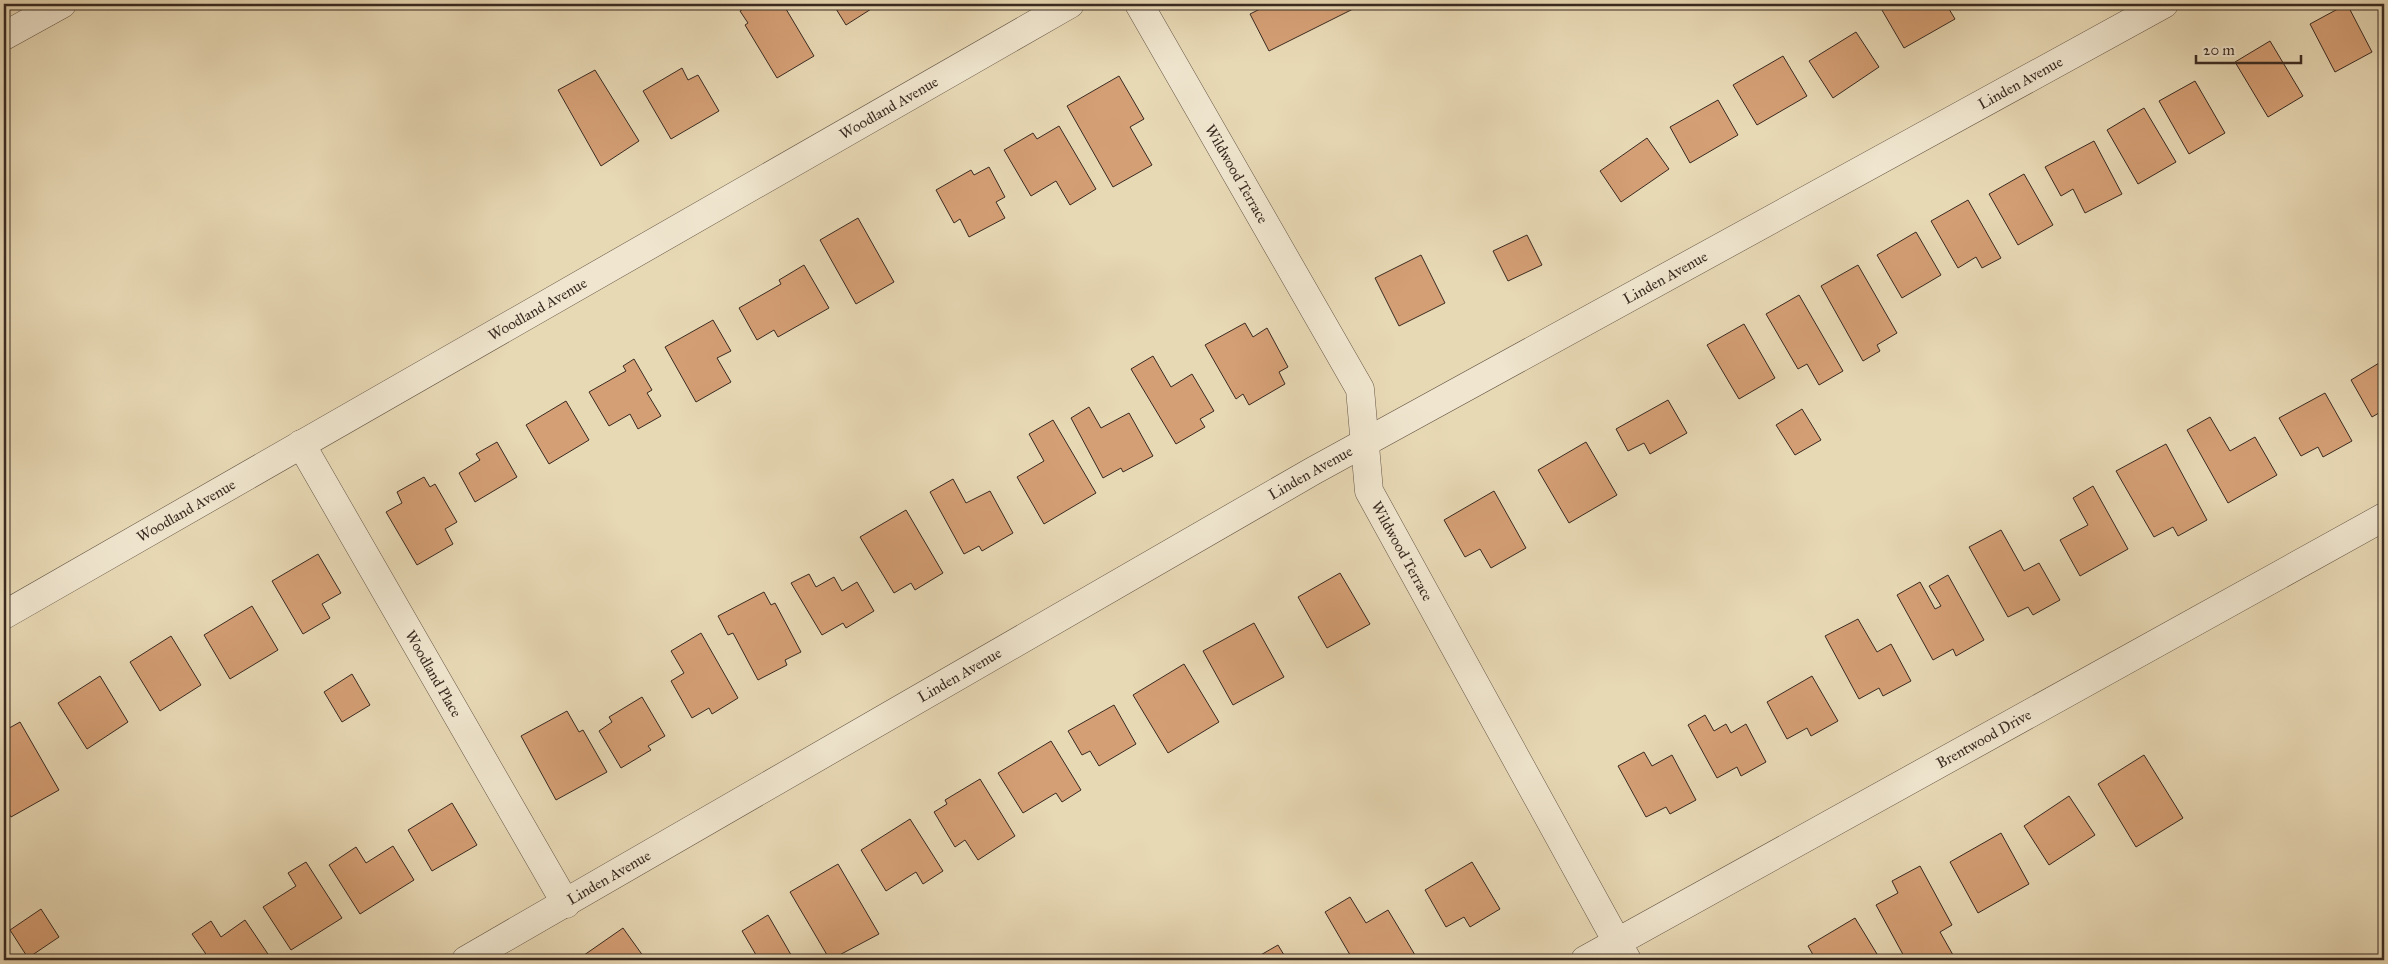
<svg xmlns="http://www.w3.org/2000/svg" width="2388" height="964" font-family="'IM FELL Great Primer',serif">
<rect width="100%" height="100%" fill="#e8d9b5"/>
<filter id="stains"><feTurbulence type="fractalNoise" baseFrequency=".004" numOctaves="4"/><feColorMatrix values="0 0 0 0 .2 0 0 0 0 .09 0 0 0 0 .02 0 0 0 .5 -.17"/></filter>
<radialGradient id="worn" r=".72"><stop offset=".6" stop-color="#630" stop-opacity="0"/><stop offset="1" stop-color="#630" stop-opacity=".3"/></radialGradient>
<path fill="#d59f75" stroke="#392a21" d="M751 4H783L814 56 777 78 745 25 748 23 740 11Z
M833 4H879L846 25Z
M1270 4H1353L1355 8 1269 51 1250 14Z
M1882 4H1946L1955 19 1904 48 1879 5Z
M2347 4 2372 52 2335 72 2310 24Z
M1856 32 1879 67 1833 98 1809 61Z
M2270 41 2303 96 2268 117 2235 62Z
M1783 56 1807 96 1757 125 1733 85Z
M682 68 688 80 698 75 719 111 671 139 643 91Z
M595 70 639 141 601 166 558 90Z
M1119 76 1144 119 1130 127 1152 165 1113 187 1067 106Z
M2195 81 2225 133 2189 154 2159 101Z
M1718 100 1738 135 1690 163 1670 127Z
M2144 108 2176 162 2138 184 2107 130Z
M1059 126 1096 189 1070 205 1056 181 1031 196 1004 150 1033 133 1037 139Z
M1647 138 1669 169 1621 202 1600 171Z
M2094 141 2122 194 2085 213 2073 189 2061 196 2045 167Z
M989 167 1005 197 996 202 1005 218 969 237 960 219 954 223 936 190 971 170 974 175Z
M2024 174 2053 225 2018 245 1989 194Z
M1968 200 2001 258 1982 268 1976 257 1958 268 1931 221Z
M858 218 894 282 856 304 820 240Z
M1916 232 1941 275 1902 298 1877 255Z
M1527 235 1542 265 1508 281 1493 251Z
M1421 255 1445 303 1399 326 1375 278Z
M804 265 829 308 778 337 774 330 757 340 739 308 781 284 779 280Z
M1858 265 1897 333 1877 345 1880 351 1863 361 1821 286Z
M1799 295 1843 371 1819 385 1807 364 1798 369 1766 314Z
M713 320 731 351 717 358 731 382 696 402 665 347Z
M1245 323 1253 337 1267 328 1288 367 1279 372 1285 384 1249 405 1243 394 1236 399 1205 345Z
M1744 324 1775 378 1739 399 1707 345Z
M1153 356 1171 387 1192 374 1214 411 1200 419 1205 427 1176 444 1131 369Z
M634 359 652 390 647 393 661 416 638 429 630 414 609 426 589 392 626 371 623 366Z
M2384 360V410L2372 417 2351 380Z
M2325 393 2352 441 2323 457 2318 447 2301 456 2279 418Z
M1668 400 1687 433 1650 454 1644 443 1628 451 1616 429Z
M566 401 589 440 549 464 526 425Z
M1089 407 1101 428 1129 413 1153 456 1123 472 1121 468 1103 478 1071 418Z
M1802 409 1821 440 1795 455 1776 425Z
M2210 417 2230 451 2255 437 2277 475 2228 503 2187 430Z
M1053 420 1096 493 1044 524 1017 477 1044 461 1029 434Z
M497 442 517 477 475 502 459 473 480 460 476 454Z
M1586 442 1617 495 1569 523 1538 470Z
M2166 444 2207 520 2178 536 2173 527 2154 537 2116 471Z
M424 477 430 487 435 484 457 522 445 529 453 544 417 565 386 512 402 503 397 492Z
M953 479 966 503 990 491 1013 533 982 551 979 546 964 554 930 492Z
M2093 486 2128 549 2080 576 2060 540 2088 525 2073 498Z
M1494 491 1526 548 1491 568 1480 549 1465 557 1444 520Z
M906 510 943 573 915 590 911 583 894 593 860 537Z
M2001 530 2024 571 2039 563 2060 600 2033 615 2028 607 2008 617 1969 547Z
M318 554 341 593 322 604 330 618 303 634 272 581Z
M1340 573 1370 624 1327 648 1298 597Z
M809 574 816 587 834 577 842 591 857 582 874 611 846 628 843 623 822 635 791 583Z
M1948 575 1984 640 1956 656 1953 649 1933 660 1897 595 1920 582 1935 609 1941 606 1929 586Z
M764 592 771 605 775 603 801 652 785 660 787 665 758 680 733 633 728 635 718 616Z
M252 606 278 650 230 679 204 635Z
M1858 619 1877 652 1891 644 1911 681 1883 696 1879 688 1859 699 1825 636Z
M1254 623 1284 677 1233 705 1203 651Z
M701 633 738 698 712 714 709 708 692 718 671 681 684 673 671 651Z
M171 636 201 685 160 711 130 662Z
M1184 664 1219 722 1168 753 1133 695Z
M352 674 370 705 342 722 324 692Z
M100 676 128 722 87 749 58 703Z
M1812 676 1838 721 1811 736 1807 728 1787 739 1767 702Z
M642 697 665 736 648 746 651 750 621 768 599 731 612 722 609 717Z
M1114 705 1136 744 1099 766 1090 751 1082 755 1068 731Z
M567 711 579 732 583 730 607 772 556 800 521 736Z
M1705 715 1714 731 1726 724 1731 733 1746 724 1766 762 1741 776 1737 767 1717 778 1688 725Z
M20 722 59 790 11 817 4 805V731Z
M1051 741 1081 790 1062 802 1056 793 1023 813 998 773Z
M1644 752 1652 766 1672 755 1696 800 1670 814 1666 807 1646 817 1618 766Z
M2144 755 2183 818 2136 847 2098 784Z
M980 779 1015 836 978 860 965 840 955 847 934 812 947 804 945 800Z
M2069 796 2095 835 2049 865 2024 826Z
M452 803 477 845 432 871 408 830Z
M910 819 943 871 923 884 916 872 886 891 861 850Z
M2001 833 2029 884 1978 913 1950 862Z
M393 846 414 880 360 914 329 865 356 847 366 863Z
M306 862 342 918 291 950 263 907 296 886 288 873Z
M1472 862 1500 909 1470 927 1464 917 1446 927 1425 890Z
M838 864 879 934 830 960 790 892Z
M1920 866 1952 925 1940 932 1953 955 1942 960H1906L1876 905 1898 893 1892 881Z
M1350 897 1366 923 1388 910 1415 955 1406 960H1353L1325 912Z
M41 909 59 937 28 958 10 930Z
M768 915 794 960H759L742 931Z
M1855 918 1877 954 1867 960H1816L1808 946Z
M245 920 272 960H210L192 934 211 921 221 937Z
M623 928 646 960H577Z
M1278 945 1287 960H1252Z"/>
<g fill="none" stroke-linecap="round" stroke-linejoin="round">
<g stroke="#655646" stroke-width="29">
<g id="street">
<path id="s1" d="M1139 4 1360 389 1369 491 1627 960"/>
<path d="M4 36 62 4"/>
<path id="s2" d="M301 444 566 904"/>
<path id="s3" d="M4 615 1070 4"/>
<path id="s4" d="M466 960 1313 471 2164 4"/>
<path id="s5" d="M1585 960 2384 517"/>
</g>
</g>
<use href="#street" stroke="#f0e6cf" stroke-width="28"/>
</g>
<g text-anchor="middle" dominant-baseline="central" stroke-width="4" stroke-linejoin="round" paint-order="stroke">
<g font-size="15" fill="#392a21" stroke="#f0e6cf">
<text stroke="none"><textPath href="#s4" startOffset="1785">Linden Avenue</textPath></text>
<text stroke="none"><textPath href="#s3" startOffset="1020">Woodland Avenue</textPath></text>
<text stroke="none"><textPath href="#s1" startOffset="196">Wildwood Terrace</textPath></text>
<text stroke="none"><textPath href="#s4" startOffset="1380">Linden Avenue</textPath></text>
<text stroke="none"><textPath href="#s3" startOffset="615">Woodland Avenue</textPath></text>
<text stroke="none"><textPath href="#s4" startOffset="975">Linden Avenue</textPath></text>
<text stroke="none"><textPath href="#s3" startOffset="210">Woodland Avenue</textPath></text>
<text stroke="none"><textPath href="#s1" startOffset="615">Wildwood Terrace</textPath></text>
<text stroke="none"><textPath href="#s2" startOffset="265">Woodland Place</textPath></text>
<text stroke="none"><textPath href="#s4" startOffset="570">Linden Avenue</textPath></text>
<text stroke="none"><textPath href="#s5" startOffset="456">Brentwood Drive</textPath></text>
<text stroke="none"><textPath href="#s4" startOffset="165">Linden Avenue</textPath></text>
</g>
</g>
<rect width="2388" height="964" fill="none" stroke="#e8d9b5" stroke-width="20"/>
<rect x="5" y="5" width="2378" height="954" fill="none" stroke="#392a21" stroke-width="2.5"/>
<rect x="10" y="10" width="2368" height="944" fill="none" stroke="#392a21"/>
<path d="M2196 55v8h105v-8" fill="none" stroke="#392a21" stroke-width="2.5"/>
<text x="2203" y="55" font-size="15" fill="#392a21" stroke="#f0e6cf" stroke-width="4" paint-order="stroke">20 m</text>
<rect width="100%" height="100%" filter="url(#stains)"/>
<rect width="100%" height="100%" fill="url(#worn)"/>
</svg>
